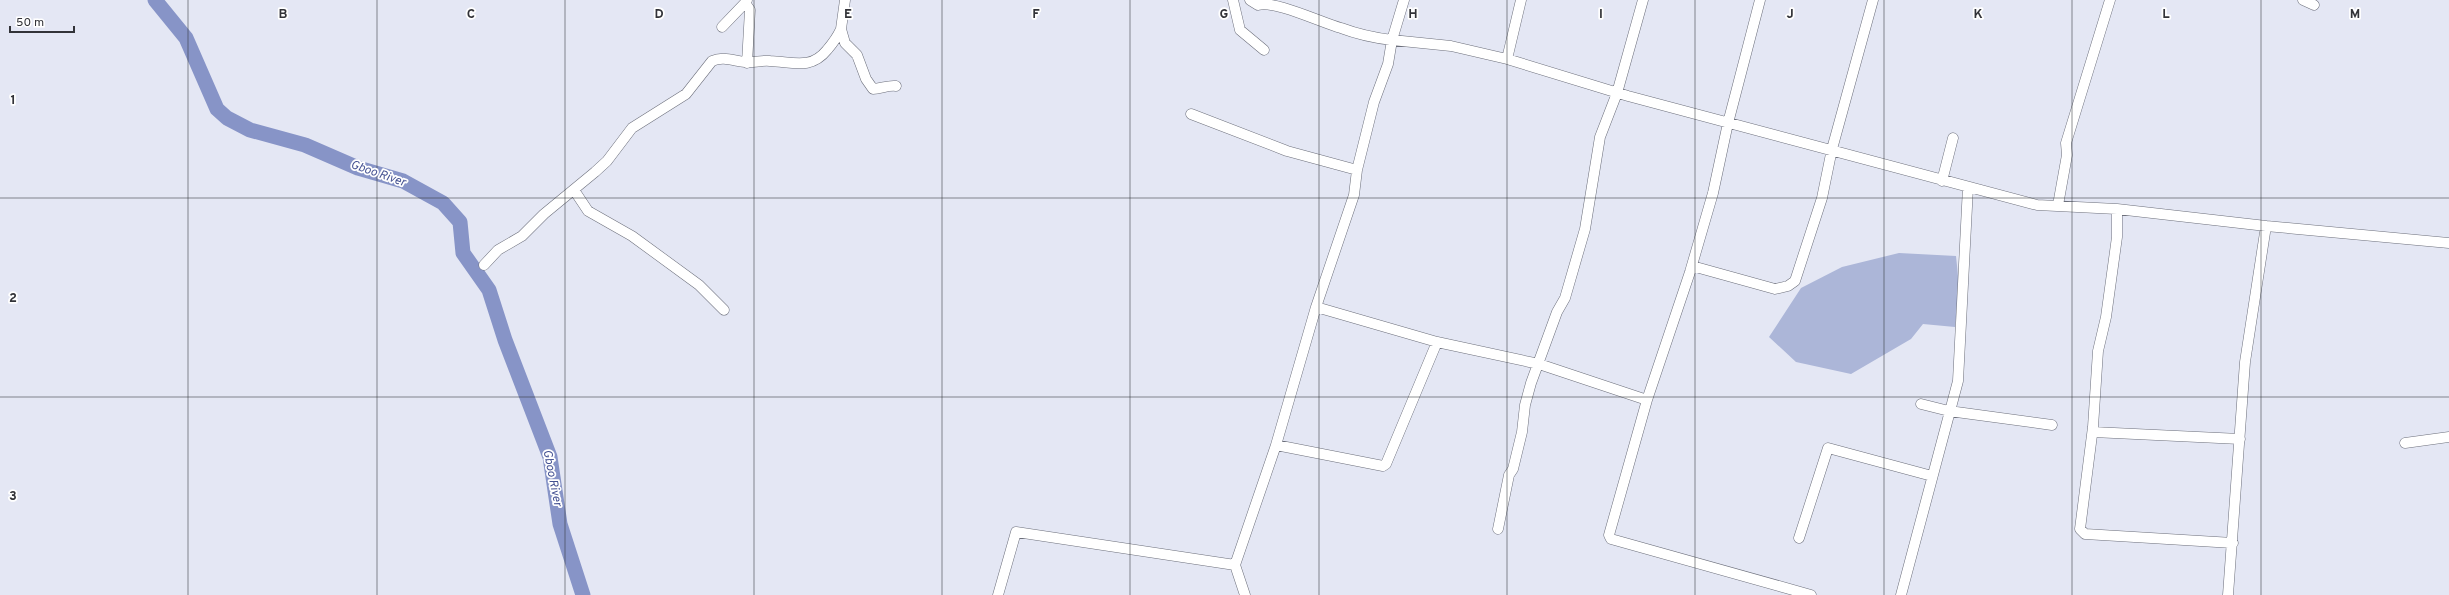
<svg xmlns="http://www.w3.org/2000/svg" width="2449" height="595" font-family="Overpass,sans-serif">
<rect width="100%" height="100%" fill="#e4e7f4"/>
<path fill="#acb6d8" d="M1899 253 1956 256 1959 285 1955 327 1923 324 1911 339 1851 374 1796 362 1769 337 1801 288 1842 267Z"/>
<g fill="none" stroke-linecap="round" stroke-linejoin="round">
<path stroke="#8794c7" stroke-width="15" d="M155 0 186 38 217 109 227 118 250 130 305 145 358 168 403 181 443 203 460 222 463 253 489 290 505 340 550 457 560 524 583 595"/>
<g stroke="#6c6f7b" stroke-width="11">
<path id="minor" d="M845 0 841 29 845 43 857 55 866 79 873 89C881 89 887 85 896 86
M1233 0 1240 30 1264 50
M1250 0 1258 5C1275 0 1322 23 1341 28 1357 34 1375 38 1392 40L1404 0
M1760 0 1728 123 1713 193 1690 272 1647 400 1609 535 1611 539 1811 595
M2303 0 2314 5
M722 27 745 3
M1507 59 1521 0
M747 63 750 10 745 3 747 0
M1191 114 1287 151 1357 170 1354 195 1316 307 1276 445
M1357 170 1374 102 1388 64 1392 40 1451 46 1507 59 1628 96 2037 205 2117 209 2266 226 2449 243
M1942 181 1953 138
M574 190 588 211 632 236 699 285 724 310
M2058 205 2067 155 2066 143 2110 0
M2117 209V237L2106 317 2098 351 2093 427 2080 529 2085 534 2233 543
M484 265 498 250 522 236 544 214 595 172 607 161 632 128 686 94 712 61C723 56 734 61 745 62 754 63 762 60 770 61 793 62 811 70 827 50 833 43 837 38 841 29
M1692 266 1775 289 1788 286 1795 281 1822 198 1832 149 1873 0
M1316 307 1437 342 1539 364 1647 400
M1921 404 1949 411 2052 425
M2093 432 2240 439
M2405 443 2449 437
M1498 529 1509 475 1513 469 1522 432 1525 405 1531 383 1557 312 1565 298 1585 229 1600 137 1617 93 1643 0
M1799 538 1828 448 1932 476
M1235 565 1245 595
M998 595 1016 532 1235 565 1276 445 1383 466 1386 464 1437 342
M1901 595 1958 381 1968 187
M2228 595 2245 362 2266 226"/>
</g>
<use href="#minor" stroke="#fff" stroke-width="10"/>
</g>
<path fill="none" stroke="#323338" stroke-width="1" stroke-opacity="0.55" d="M188 0V595M377 0V595M565 0V595M754 0V595M942 0V595M1130 0V595M1319 0V595M1507 0V595M1695 0V595M1884 0V595M2072 0V595M2261 0V595M0 198H2449M0 397H2449"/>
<g text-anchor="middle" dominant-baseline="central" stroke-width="3.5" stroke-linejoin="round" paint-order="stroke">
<g font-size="12" font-style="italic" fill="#445192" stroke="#fff">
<text transform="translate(378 174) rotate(19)">Gboo River</text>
<text transform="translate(552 478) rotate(79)">Gboo River</text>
</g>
</g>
<g font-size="13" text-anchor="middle" font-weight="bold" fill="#323338" stroke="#fff" stroke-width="3.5" stroke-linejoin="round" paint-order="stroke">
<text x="283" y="18">B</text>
<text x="471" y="18">C</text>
<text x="659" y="18">D</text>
<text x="848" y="18">E</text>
<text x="1036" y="18">F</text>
<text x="1224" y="18">G</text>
<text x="1413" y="18">H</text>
<text x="1601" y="18">I</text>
<text x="1790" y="18">J</text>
<text x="1978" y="18">K</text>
<text x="2166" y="18">L</text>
<text x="2355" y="18">M</text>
<text x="13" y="104">1</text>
<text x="13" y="302">2</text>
<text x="13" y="500">3</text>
</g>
<path d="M10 26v6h64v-6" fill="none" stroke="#323338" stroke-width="2"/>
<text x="16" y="26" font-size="12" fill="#323338" stroke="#ffffff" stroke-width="3" paint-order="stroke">50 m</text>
</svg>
